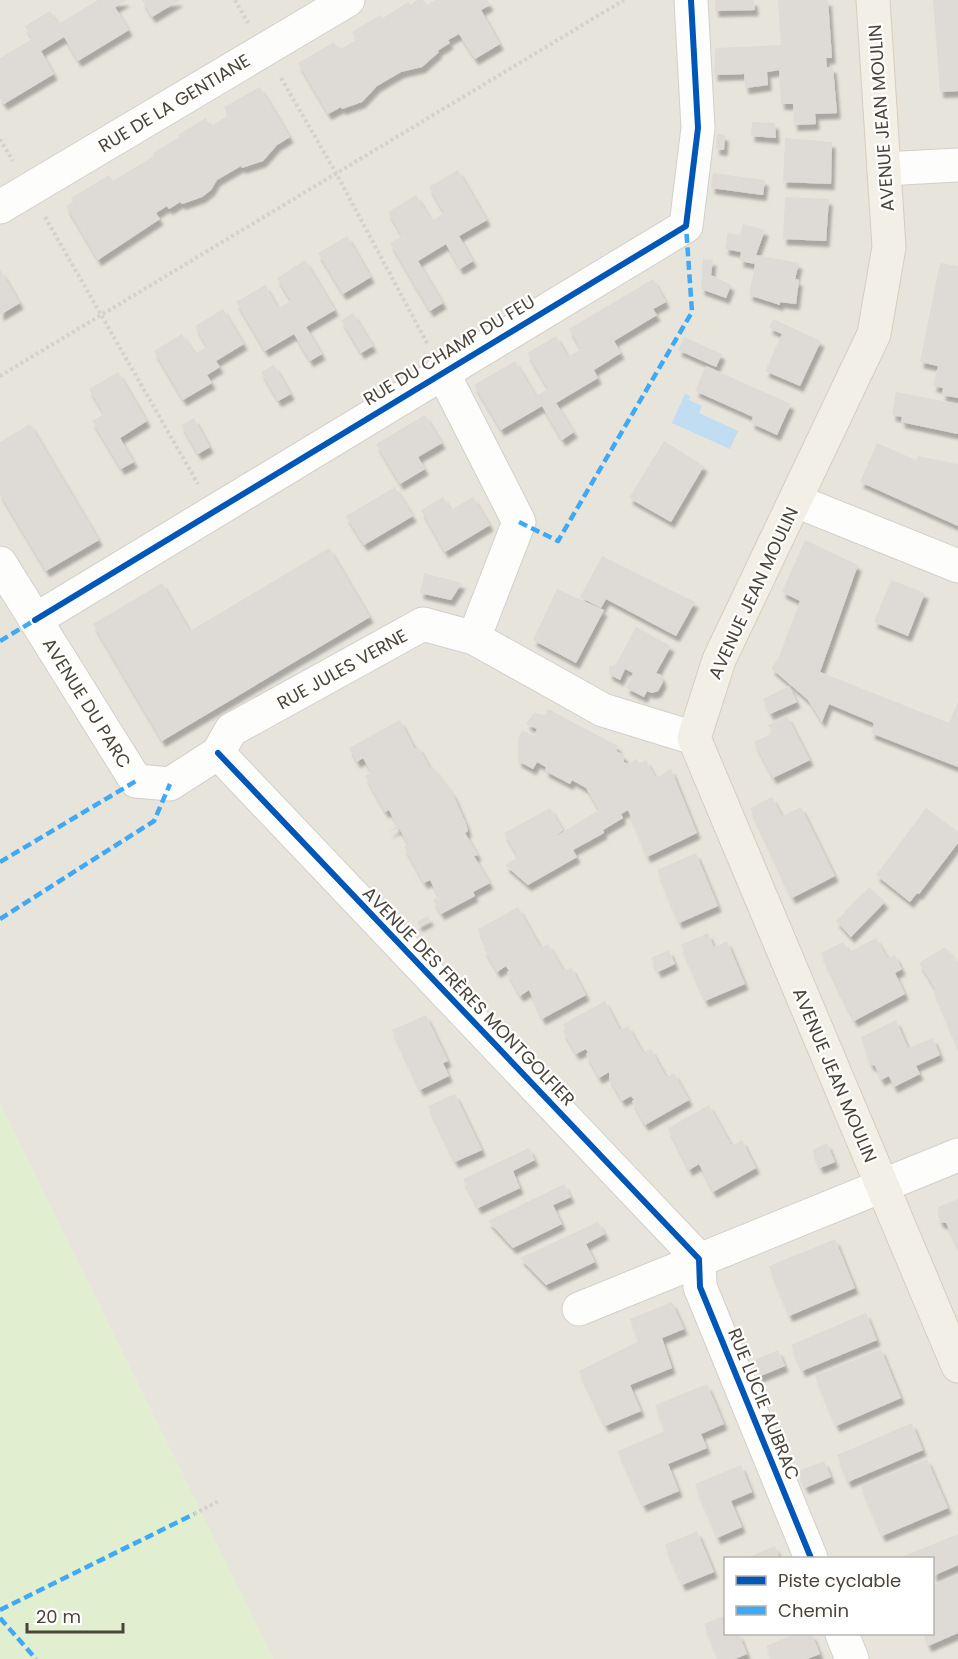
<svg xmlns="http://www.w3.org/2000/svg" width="958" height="1659" font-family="Poppins,sans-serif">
<defs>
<filter id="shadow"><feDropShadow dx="3.5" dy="6" stdDeviation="1.5" flood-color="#0004"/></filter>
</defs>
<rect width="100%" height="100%" fill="#f4f2ee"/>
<path fill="#e7e4dc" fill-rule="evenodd" d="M0 0H958V1659H273L0 1104ZM726 1558H932V1634H726Z"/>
<path fill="#e1eecf" d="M0 1104 273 1659H0Z"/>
<path fill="#c0ddf1" d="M685 394 690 396 689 400 702 406 699 413 738 431 730 449 672 423Z"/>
<path fill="#dedbd6" filter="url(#shadow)" d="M98 0H127L115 7 129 30 78 61 64 37 41 51 54 74 4 104 0 98V58L32 39 25 26 50 11 58 24Z
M142 0H180L152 17Z
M418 0H424L427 5 435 0H487L490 5 481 10 500 44 475 59 459 34 448 40 450 43 437 51 439 52 422 67 401 72 377 86 362 102 342 109 341 107 328 114 298 63 334 42 339 50 356 40 352 32 380 15 383 18 408 2 410 5Z
M715 0H754L755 10 715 11Z
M778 0H828L832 58H826L827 67H833L837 113 815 114 816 124 794 125 793 104H781L779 70 767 72 768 85 745 88 744 74 714 75 715 48 781 45Z
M933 0H958V91L940 92Z
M260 87 290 137 277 145 263 161 242 168 241 166 217 180 211 190 202 197 182 204 180 202 169 209 167 206 156 213 160 219 98 260 66 206 73 202 71 198 109 175 113 181 154 156 153 153 179 137 178 135 206 118 210 126 228 116 224 107Z
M752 122 775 123 776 138 751 136Z
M717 134 725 135 724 150 716 149Z
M785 138 832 142 831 184 783 182Z
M458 170 487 220 459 236 473 261 460 269 446 244 418 261 443 303 430 311 390 243 402 236 388 212 416 195 432 221 444 213 429 187Z
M713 173 765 180 763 195 711 188Z
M785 197 829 199 826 241 783 239Z
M743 224 765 230 756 255 799 263 795 279 799 280 796 304 780 302V305L749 295 755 264 740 261 741 252 725 249 728 233 740 235Z
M347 236 371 277 343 294 318 253Z
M703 259 713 260 711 275 731 285 726 298 701 289Z
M305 260 335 310 306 327 322 354 310 361 294 334 265 351 236 302 265 285 278 308 291 301 277 278Z
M940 263 958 266V398L942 395 943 388 933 386 938 366 920 362Z
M0 269 20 303 0 315Z
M653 279 666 302 653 309 657 315 614 341 621 353 594 370 598 378 556 403 574 432 562 440 542 406 501 430 474 385 515 361 536 396 548 389 527 353 556 336 568 357 581 349 569 329Z
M223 309 244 344 216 361 220 367 207 375 212 383 183 400 154 351 182 334 195 354 207 347 195 326Z
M353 313 373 346 361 353 341 320Z
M773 319 821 341 800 386 765 371 782 334 769 328Z
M684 337 722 354 716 367 678 350Z
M274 365 291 394 278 401 261 372Z
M706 366 791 404 777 435 751 423 753 417 695 391Z
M118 372 147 421 120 438 134 462 121 469 92 421 104 414 89 389Z
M896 392 958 404V434L901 422 902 417 892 415Z
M425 415 442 443 418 457 425 469 400 484 376 444Z
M194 418 210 447 198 454 181 425Z
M30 424 99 540 46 571 0 494V442Z
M664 441 704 466 671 522 629 498Z
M877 443 916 460 918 456 958 464V526L860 482Z
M395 487 413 516 364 545 346 516Z
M443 497 451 510 473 497 490 525 445 552 421 510Z
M805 540 858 565 820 672 949 723 958 702V767L871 733 874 723 829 704 822 722 808 700 771 668 778 659 800 601 782 592Z
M329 548 370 617 162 741 93 624 162 583 190 631Z
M602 556 695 602 676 636 606 599 601 608 580 597Z
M424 573 462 583 451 600 420 593Z
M891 580 925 593 908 636 874 622Z
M557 589 604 610 576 663 533 640Z
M636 627 671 646 656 673 661 675 663 682 658 691 652 693 647 691 644 697 626 688 633 673 625 669 620 680 609 674V667L616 664Z
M789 686 797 702 770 714 763 699Z
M548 709 618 746 616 751 624 755V762L629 765 636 759 639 763 646 760 656 778 671 769 697 833 647 857 628 810 621 814 623 818 603 830 604 833 573 850 577 857 528 885 505 865 518 857 504 833 550 808 563 830 556 836 599 810 586 788 572 780 570 784 545 771 546 767 537 762 533 769 518 761V739L522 730 534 736 537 729 526 724 534 713 545 715Z
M787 716 810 760 773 778 754 742 773 733 768 725Z
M400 720 415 749 418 746 430 768 433 767 435 770 453 794 466 824 468 831 465 833 478 855 474 856 490 883 473 892 475 896 441 914 433 900 439 897 430 880 424 883 404 847 408 844 399 828 388 832 397 826 389 810 385 812 365 776 371 772 363 758 357 762 349 748Z
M772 797 782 816 801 807 835 876 792 898 750 808Z
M926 808 958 832V843L919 894 917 893 910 902 876 875Z
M696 853 718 906 679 923 657 870Z
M869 887 885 902 851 937 836 921Z
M518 907 541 948 548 944 564 971 571 967 586 995 542 1019 529 990 520 996 507 972 509 971 506 966 497 972 484 949 487 947 478 929Z
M428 916 430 920 419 926 417 922Z
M708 933 714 947 727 941 745 984 705 1001 681 945Z
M876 938 888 959 895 955 902 969 895 973 905 994 854 1021 821 953 843 942 849 952Z
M945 947 958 966V1048L934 991 936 990 919 963Z
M669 950 675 964 658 972 651 958Z
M605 1001 620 1030 628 1026 643 1053 651 1049 666 1077 674 1073 689 1100 645 1125 632 1101 634 1100 631 1096 622 1101 609 1078V1072L599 1078 586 1054 588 1053 586 1049 576 1054 563 1031 566 1029 563 1024Z
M426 1015 448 1061 443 1063 449 1076 420 1090 392 1030Z
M896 1020 908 1048 933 1038 940 1055 916 1066 920 1074 894 1087 889 1076 881 1080 875 1066 870 1064 861 1037Z
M455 1094 482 1150 455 1162 428 1106Z
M709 1105 732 1146 742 1140 756 1168 713 1192 699 1164 689 1170 668 1128Z
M827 1143 835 1162 820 1168 812 1150Z
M529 1148 535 1160 513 1171 520 1188 478 1208 463 1179Z
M564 1184 571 1197 553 1205 562 1224 513 1248 488 1221Z
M958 1199V1248L946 1223 940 1222 938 1216V1207Z
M598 1222 605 1234 586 1244 595 1262 546 1285 520 1258Z
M835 1239 855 1288 789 1316 769 1266Z
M672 1302 684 1329 662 1338 672 1368 630 1385 641 1411 605 1426 579 1371 639 1341 630 1319Z
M866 1313 877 1340 802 1371 791 1345Z
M881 1349 901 1398 836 1426 815 1376Z
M778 1350 785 1366 758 1377 752 1361Z
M707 1384 724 1424 701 1434 707 1448 668 1464 679 1491 643 1506 618 1451 665 1431 655 1405Z
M912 1423 923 1450 848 1482 837 1455Z
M927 1459 948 1508 882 1536 861 1486Z
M824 1461 831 1477 805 1488 798 1471Z
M741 1465 752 1492 731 1501 742 1527 717 1538 695 1484Z
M697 1531 714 1572 682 1585 665 1545Z
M958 1534V1565L933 1576V1558H899Z
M775 1546 780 1558H746Z
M958 1575V1633L928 1646 923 1634H933V1586Z
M726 1615V1634H739L747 1654 735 1659H718L704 1624Z
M795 1634H812L820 1654 807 1659H772L766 1646Z"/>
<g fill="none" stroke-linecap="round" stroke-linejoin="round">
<g stroke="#d2d0cb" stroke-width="35">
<path id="minor" d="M884 169 958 165
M0 207 348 0
M442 371 519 522 474 638
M796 501 958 566
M0 563 136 781 170 784 218 753 231 730 423 624 474 638 603 710 694 738
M35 620 686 226 698 128 691 0
M218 753 699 1259 700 1287 811 1558
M579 1309 958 1155
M842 1634 852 1659"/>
</g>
<g stroke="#d6cebb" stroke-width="35">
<path id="major" d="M873 0 889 247 874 334 719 660 694 738 958 1366"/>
</g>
<path stroke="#d3d2cc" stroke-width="4" stroke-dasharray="3 3" stroke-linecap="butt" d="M235 0 248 23
M281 78 336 173 428 345
M0 139 13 161
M45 217 198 484
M0 376 624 0
M194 1514 219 1501"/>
<use href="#minor" stroke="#fdfdfc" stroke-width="33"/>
<use href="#major" stroke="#f2efe6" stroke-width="33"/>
<path stroke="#3fa9f5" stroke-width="4.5" stroke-dasharray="9 4.5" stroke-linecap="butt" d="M519 522 558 541 692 312 686 226
M0 641 35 620
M0 862 136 781
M0 919 154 821 170 784
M0 1610 194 1514
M0 1618 36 1659"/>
<g stroke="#fff" stroke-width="10">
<path id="cycleway" d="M35 620 686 226 698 128 691 0
M218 753 699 1259 700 1287 811 1558"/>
</g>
<use href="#cycleway" stroke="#0057b8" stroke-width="6"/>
</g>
<g text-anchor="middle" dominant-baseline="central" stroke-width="4.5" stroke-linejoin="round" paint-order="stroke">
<g font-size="18" fill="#4b4439" stroke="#fff">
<text transform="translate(174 103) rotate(-31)">RUE DE LA GENTIANE</text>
<text transform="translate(881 118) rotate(-94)">AVENUE JEAN MOULIN</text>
<text transform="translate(449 350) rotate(-31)">RUE DU CHAMP DU FEU</text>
<text transform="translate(753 593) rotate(-65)">AVENUE JEAN MOULIN</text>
<text transform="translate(342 669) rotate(-29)">RUE JULES VERNE</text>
<text transform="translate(87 703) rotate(58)">AVENUE DU PARC</text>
<text transform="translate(469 996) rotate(46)">AVENUE DES FRÈRES MONTGOLFIER</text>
<text transform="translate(835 1075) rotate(67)">AVENUE JEAN MOULIN</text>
<text transform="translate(764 1404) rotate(68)">RUE LUCIE AUBRAC</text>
</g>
</g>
<rect x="724" y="1557" width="210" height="78" fill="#ffffff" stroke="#b7b4b0" stroke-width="1.5"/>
<rect x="736" y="1576" width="30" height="9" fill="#0057b8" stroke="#b7b4b0" stroke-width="1.5"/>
<text x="778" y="1587" font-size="18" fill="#4b4439">Piste cyclable</text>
<rect x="736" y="1606" width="30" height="9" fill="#3fa9f5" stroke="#b7b4b0" stroke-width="1.5"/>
<text x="778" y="1617" font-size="18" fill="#4b4439">Chemin</text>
<path d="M27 1623v9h96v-9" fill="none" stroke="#4b4439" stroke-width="3"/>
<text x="36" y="1623" font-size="18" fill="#4b4439" stroke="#ffffff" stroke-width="4.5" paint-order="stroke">20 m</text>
</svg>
